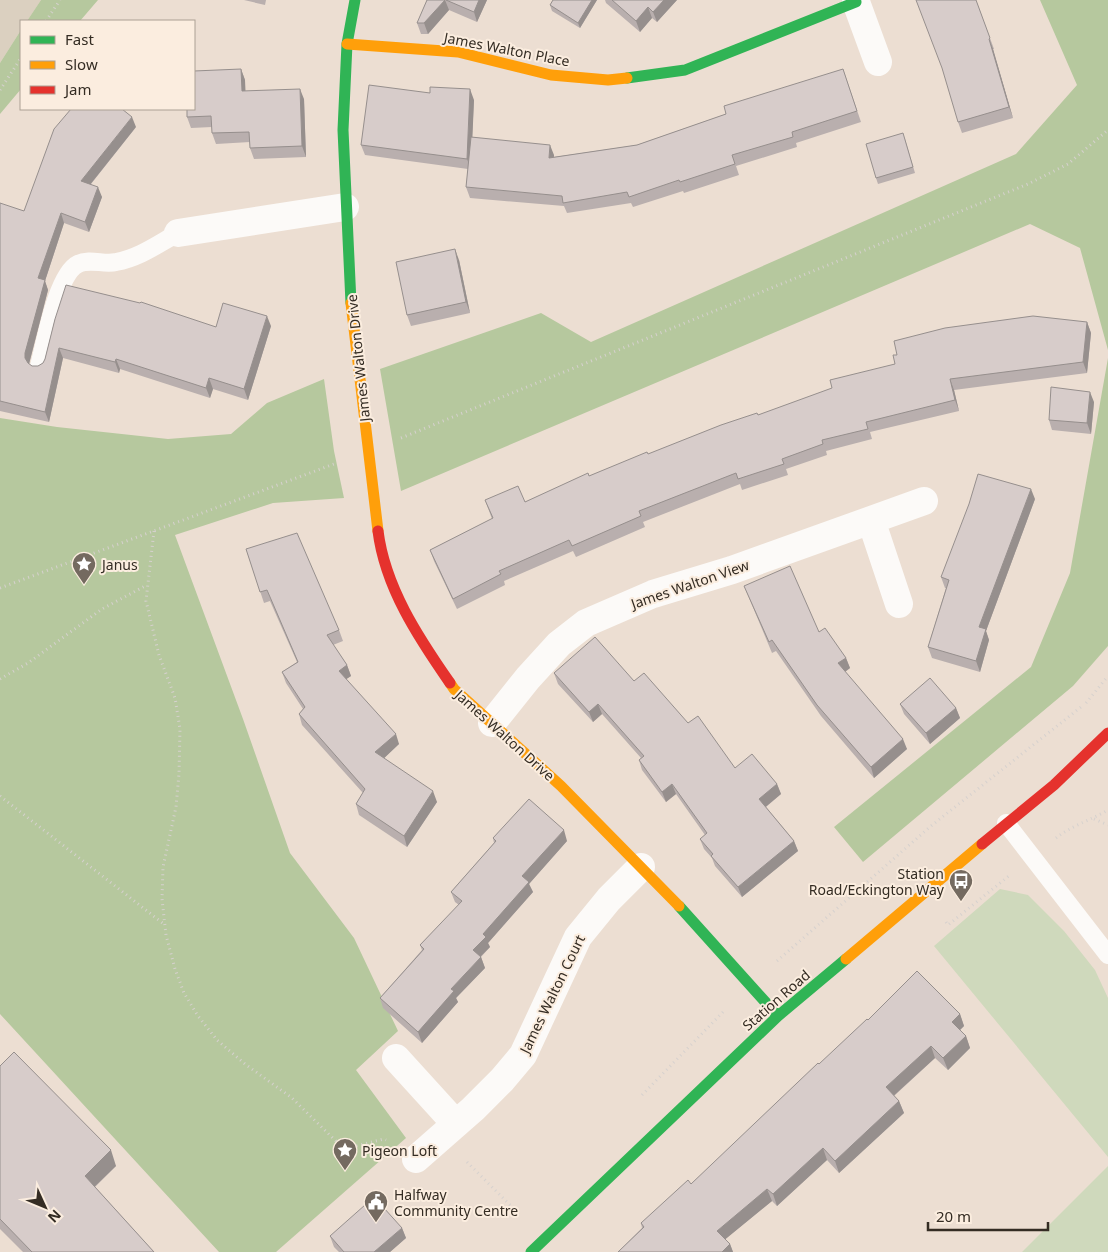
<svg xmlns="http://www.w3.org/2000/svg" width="1108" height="1252" font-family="'Noto Sans',sans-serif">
<rect width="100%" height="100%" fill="#ecded2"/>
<path fill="#dbd0c0" d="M0 0H41L27 21H21V30L0 63Z"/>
<path fill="#cfd9bc" d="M1000 889 1028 895 1064 931 1095 970 1108 998V1157L934 946Z
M1108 1166V1252H1022Z"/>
<path fill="#b6c89e" d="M41 0H98L80 21H27Z
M1040 0H1108V350L1080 248 1030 224 401 491 380 369 541 313 591 342 1016 154 1077 85Z
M21 30V89L0 114V63Z
M1108 358V646L1073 686 863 862 834 827 1031 667 1070 573Z
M324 379 334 451 344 498 273 503 175 535 243 719 290 853 354 938 398 1031 356 1070 406 1138 276 1252H219L0 1014V418L57 427 168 439 231 434 267 403Z"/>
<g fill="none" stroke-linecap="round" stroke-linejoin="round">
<path stroke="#d6d1ce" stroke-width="3" stroke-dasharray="1 4" stroke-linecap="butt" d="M46 21 60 0
M0 90 21 58
M401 438 1028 184 1068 164 1108 130
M154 531 146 601 159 655 175 698 180 729 179 774 176 807 163 867 162 899 166 935 175 969 184 993 198 1016 217 1040 245 1064 292 1098 344 1149 384 1139 386 1140
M0 588 334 464
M0 679 28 663 102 609 147 585
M1086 703 1108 676
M0 796 165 925
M1094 819 1108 825
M1056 838C1071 826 1091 820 1108 810
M946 922 948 925 1010 875
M777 961 931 826 1081 707
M642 1095 725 1010
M467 1162 519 1214"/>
<path stroke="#fcfaf8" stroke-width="18" d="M39 366C45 343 57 274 78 264 90 258 104 265 116 262 139 258 158 244 178 233
M1006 823 1108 955"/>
<path stroke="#fcfaf8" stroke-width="28" d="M856 2 878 62
M178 233 345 207
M871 520 899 604
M492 723 528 678 559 644 586 623 653 594 732 570 924 501
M396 1058 456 1124
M416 1159 473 1109 502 1080 523 1055 578 937 609 899 641 867"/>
<path stroke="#30b455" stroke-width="11" d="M627 78 685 70 856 2 855 0
M351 303 343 130 347 44 355 0
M679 906 778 1016
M531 1252 778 1016 846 959"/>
<path stroke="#ff9f0a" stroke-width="11" d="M347 44 458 52 551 75 608 80 627 78
M351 303 378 531
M450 683 454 689 561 786 679 906
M846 959 982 844"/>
<path stroke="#e5322d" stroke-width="11" d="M378 531C385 587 418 637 450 683
M982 844 1054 785 1108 733"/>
</g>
<path fill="#b9afae" d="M244 0H266L265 5Z
M427 0H487L477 22 449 10 428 34H421L417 23Z
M553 0H597L580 28 552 11 550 5Z
M605 0H677L657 22 652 18 640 32 606 3Z
M976 0 994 49H993L1013 118 962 133 958 122Z
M241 69 245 80V91L304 99 306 157 254 159 250 148V142L216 144 212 133V127L191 128 187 117Z
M843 69 861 122 796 143 797 147 736 166 739 175 684 193 683 191 633 207 631 203 567 213 564 206 470 198 466 187 468 169 365 155 361 145 474 100 472 137 554 155V157L637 145 726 114Z
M136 127 91 184 102 197 89 232 64 223 45 281 48 290 29 364 32 366H38L43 363 45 359 55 319 216 327 271 326 248 400 213 389 210 398 120 369 119 373 63 358 49 422 0 411V204L24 211Z
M905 139 915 173 878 184 876 178Z
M459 260 470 313 411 326 407 315Z
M1087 322 1091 333 1087 373 954 390 959 411 870 432 872 439 826 451 827 455 786 469 788 475 742 490 740 484 643 522 645 527 576 557 573 551 504 581 505 585 457 609 434 561 430 550 492 519 485 500 525 502 589 476 758 415Z
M1094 402 1091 434 1052 430 1049 420Z
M1035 499 986 631 989 640 980 672 932 658 928 647 946 588H945L941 577Z
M246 549 339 630 343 641 333 645 347 665 351 676 346 679 399 744 384 758 437 802 407 847 359 815 356 804 363 793 302 725 299 714 303 709 286 683 282 672 297 662 270 601 264 603Z
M744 586 819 632 846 658 850 668 845 672 907 749 874 778 821 716 776 651 772 653Z
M554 673 634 681 688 723 735 768 777 784 781 794 766 807 794 841 798 851 742 897 715 866 712 858 704 849 700 839 705 835 676 794 666 802 642 770 639 760 641 758 602 714 593 722 558 684Z
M900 704 956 708 960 718 930 744 904 714Z
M493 838 567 841 529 884 533 892 488 943 490 947 481 957 485 968 456 998 458 1002 422 1043 383 1008 380 998 422 950 420 945 459 905 455 902 451 892 494 843Z
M960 1014 964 1026 960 1030 966 1036 970 1048 948 1070 935 1058 894 1096 899 1101 904 1113 839 1173 827 1160 777 1206 772 1201 725 1239 730 1244 733 1252H618L642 1228 641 1223 691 1184 868 1020Z
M0 1066 116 1166 95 1187 154 1252H23L0 1229Z
M402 1228 406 1238 390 1252H339L334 1247 330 1236Z"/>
<path fill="#968f8d" d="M445 0 449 10 428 34 424 23Z
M479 0H487L477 22 474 12Z
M592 0H597L580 28 578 23Z
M664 0H677L657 22 653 12Z
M648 7 652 18 640 32 636 21Z
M989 39 993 49 1013 118 1009 107Z
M241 69 245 80 246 102 242 91Z
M300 89 304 99 306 157 302 146Z
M470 89 474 100 471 170 467 159Z
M132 117 136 127 85 191 81 181Z
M550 145 554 155 553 169 549 158Z
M98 187 102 197 89 232 85 222Z
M61 213 64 223 45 281 48 290 29 364V369L25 358V353L38 278Z
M455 249 459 260 470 313 466 302Z
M267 316 271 326 248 400 244 389Z
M1087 322 1091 333 1087 373 1083 362Z
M59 348 63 358 49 422 45 412Z
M116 359 120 369 119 373 115 362Z
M209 378 213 389 210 398 206 388Z
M950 379 954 390 959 411 955 400Z
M1090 392 1094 402 1091 434 1087 423Z
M1031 489 1035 499 986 631 989 640 980 672 976 661 979 627Z
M846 658 850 668 842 674 838 663Z
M347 665 351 676 342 682 339 671Z
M598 704 602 714 593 722 589 712Z
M956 708 960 718 930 744 926 733Z
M396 734 399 744 379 763 375 752Z
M903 739 907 749 874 778 871 767Z
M672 784 676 794 666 802 662 792Z
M777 784 781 794 763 809 759 799Z
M433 791 437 802 407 847 404 836Z
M564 830 567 841 529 884 533 892 488 943 490 947 477 960 473 950 483 934 522 876Z
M794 841 798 851 742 897 738 887Z
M481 957 485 968 456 998 458 1002 422 1043 418 1032 451 989Z
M960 1014 964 1026 956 1034 952 1022Z
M966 1036 970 1048 948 1070 943 1058Z
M931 1046 935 1058 890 1099 886 1087Z
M899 1101 904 1113 839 1173 835 1161Z
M823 1148 827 1160 777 1206 773 1194Z
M111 1150 116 1166 90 1191 85 1176Z
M767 1189 772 1201 722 1242 717 1231Z
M402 1228 406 1238 390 1252H374Z
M730 1244 733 1252H722Z"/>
<path fill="#d7ccca" stroke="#968f8d" d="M427 0H445L424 23H417Z
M446 0H479L474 12Z
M553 0H592L578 23 550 5Z
M612 0H664L653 12 648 7 636 21Z
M916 0H976L990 38 989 39 1009 107 958 122 942 68Z
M241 69 242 91 300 89 302 146 250 148 249 132 212 133 211 116 187 117V109H194V71Z
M843 69 857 111 792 132 793 137 732 155 735 164 680 182 679 180 629 197 627 192 563 203 562 196 466 187 471 137 550 145 549 158 637 145 726 114 724 106Z
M369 85 430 93V87L470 89 467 159 361 145Z
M71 109H122L132 117 81 181 98 187 85 222 61 213 38 278 45 280 25 353V358L28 363 32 366H38L43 363 45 359 55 319 66 285 140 303 141 302 216 327 223 303 267 316 244 389 209 378 206 388 116 359 115 362 59 348 45 412 0 401V203L24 211 54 129Z
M903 133 913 167 876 178 866 144Z
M455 249 466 302 407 315 396 262Z
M1033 316 1087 322 1083 362 950 379 955 400 866 422 868 429 822 440 823 444 782 459 784 464 738 479 736 473 639 511 641 516 572 546 569 540 499 571 501 574 453 599 430 550 493 518 485 500 518 486 525 502 588 473 589 476 647 452 648 454 721 425 757 413 758 415 832 388 830 380 895 364 893 355H897L894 341 945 328Z
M1051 387 1090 392 1087 423 1049 420Z
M978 474 1031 489 979 627 986 629 976 661 928 647 949 580 941 577 969 504Z
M297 533 339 630 327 635 347 665 339 671 396 734 375 752 433 791 404 836 356 804 365 789 299 714 305 707 282 672 298 662 267 590 260 592 246 549Z
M790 566 819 632 825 628 846 658 838 663 903 739 871 767 817 705 772 640 769 642 744 586Z
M595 637 634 681 644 673 688 723 698 716 735 768 752 754 777 784 759 799 794 841 738 887 711 856 713 854 700 839 707 833 672 784 662 792 639 760 644 756 598 704 589 712 554 673Z
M930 678 956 708 926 733 900 704Z
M529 799 564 830 522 876 529 882 483 934 486 937 473 950 481 957 451 989 454 991 418 1032 380 998 424 949 420 945 462 901 451 892 496 841 493 838Z
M917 971 960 1014 952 1022 966 1036 943 1058 931 1046 886 1087 899 1101 835 1161 823 1148 773 1194 767 1189 717 1231 730 1244 722 1252H618L644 1227 641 1223 688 1180 691 1184 818 1063 819 1064 867 1019 868 1020Z
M14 1052 111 1150 85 1176 154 1252H32L0 1219V1066Z
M374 1197 402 1228 374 1252H344L330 1236Z"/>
<defs>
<g id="sight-pin" transform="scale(1.25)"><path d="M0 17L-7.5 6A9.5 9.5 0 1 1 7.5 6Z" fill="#746a60" stroke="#fbeddf"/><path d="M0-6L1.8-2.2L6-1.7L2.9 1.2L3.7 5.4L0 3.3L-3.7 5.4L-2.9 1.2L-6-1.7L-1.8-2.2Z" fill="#fff"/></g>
<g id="bus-pin" transform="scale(1.25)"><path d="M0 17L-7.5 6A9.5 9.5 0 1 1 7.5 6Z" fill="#746a60" stroke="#fbeddf"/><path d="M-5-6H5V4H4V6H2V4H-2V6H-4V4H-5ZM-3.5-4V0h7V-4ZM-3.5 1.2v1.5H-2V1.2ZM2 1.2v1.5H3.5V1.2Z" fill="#fff"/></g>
<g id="civic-pin" transform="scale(1.25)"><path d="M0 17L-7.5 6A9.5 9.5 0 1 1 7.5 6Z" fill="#746a60" stroke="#fbeddf"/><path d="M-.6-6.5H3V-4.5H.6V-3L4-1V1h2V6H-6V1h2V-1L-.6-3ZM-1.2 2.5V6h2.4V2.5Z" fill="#fff"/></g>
</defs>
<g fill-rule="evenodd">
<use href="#sight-pin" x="84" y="564"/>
<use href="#bus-pin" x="961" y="881"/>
<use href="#sight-pin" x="345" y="1150"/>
<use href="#civic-pin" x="376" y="1202"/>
</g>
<g text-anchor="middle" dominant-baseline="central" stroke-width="4" stroke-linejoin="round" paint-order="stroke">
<g font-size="14" fill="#342c23" stroke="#fbeddf">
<text transform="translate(507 49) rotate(11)">James Walton Place</text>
<text transform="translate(358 358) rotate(-96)">James Walton Drive</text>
<text transform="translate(690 584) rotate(-19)">James Walton View</text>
<text transform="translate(505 735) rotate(42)">James Walton Drive</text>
<text transform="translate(552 994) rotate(-64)">James Walton Court</text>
<text transform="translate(776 1000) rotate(-41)">Station Road</text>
</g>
<g font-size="14" fill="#342c23" stroke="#fbeddf" text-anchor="start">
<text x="102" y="564">Janus</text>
<text x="944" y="873" text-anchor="end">Station<tspan x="944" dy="16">Road/Eckington Way</tspan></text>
<text x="362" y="1150">Pigeon Loft</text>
<text x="394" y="1194">Halfway<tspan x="394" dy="16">Community Centre</tspan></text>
</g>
</g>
<rect x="20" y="20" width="175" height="90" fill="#fbeddf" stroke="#aba094"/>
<rect x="30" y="36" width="25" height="8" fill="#30b455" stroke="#aba094"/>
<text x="65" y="45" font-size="15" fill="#342c23">Fast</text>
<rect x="30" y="61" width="25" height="8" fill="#ff9f0a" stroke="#aba094"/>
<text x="65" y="70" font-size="15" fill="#342c23">Slow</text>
<rect x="30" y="86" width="25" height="8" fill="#e5322d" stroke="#aba094"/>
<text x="65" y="95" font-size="15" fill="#342c23">Jam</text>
<g transform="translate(45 1207) rotate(134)" stroke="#fbeddf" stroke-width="4" paint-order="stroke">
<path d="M0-4L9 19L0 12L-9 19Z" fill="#342c23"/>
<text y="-8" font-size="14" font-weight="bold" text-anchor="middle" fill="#342c23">N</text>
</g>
<path d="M928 1222v8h120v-8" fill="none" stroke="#342c23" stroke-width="2.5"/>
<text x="936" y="1222" font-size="15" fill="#342c23" stroke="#fbeddf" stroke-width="4" paint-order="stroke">20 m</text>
</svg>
